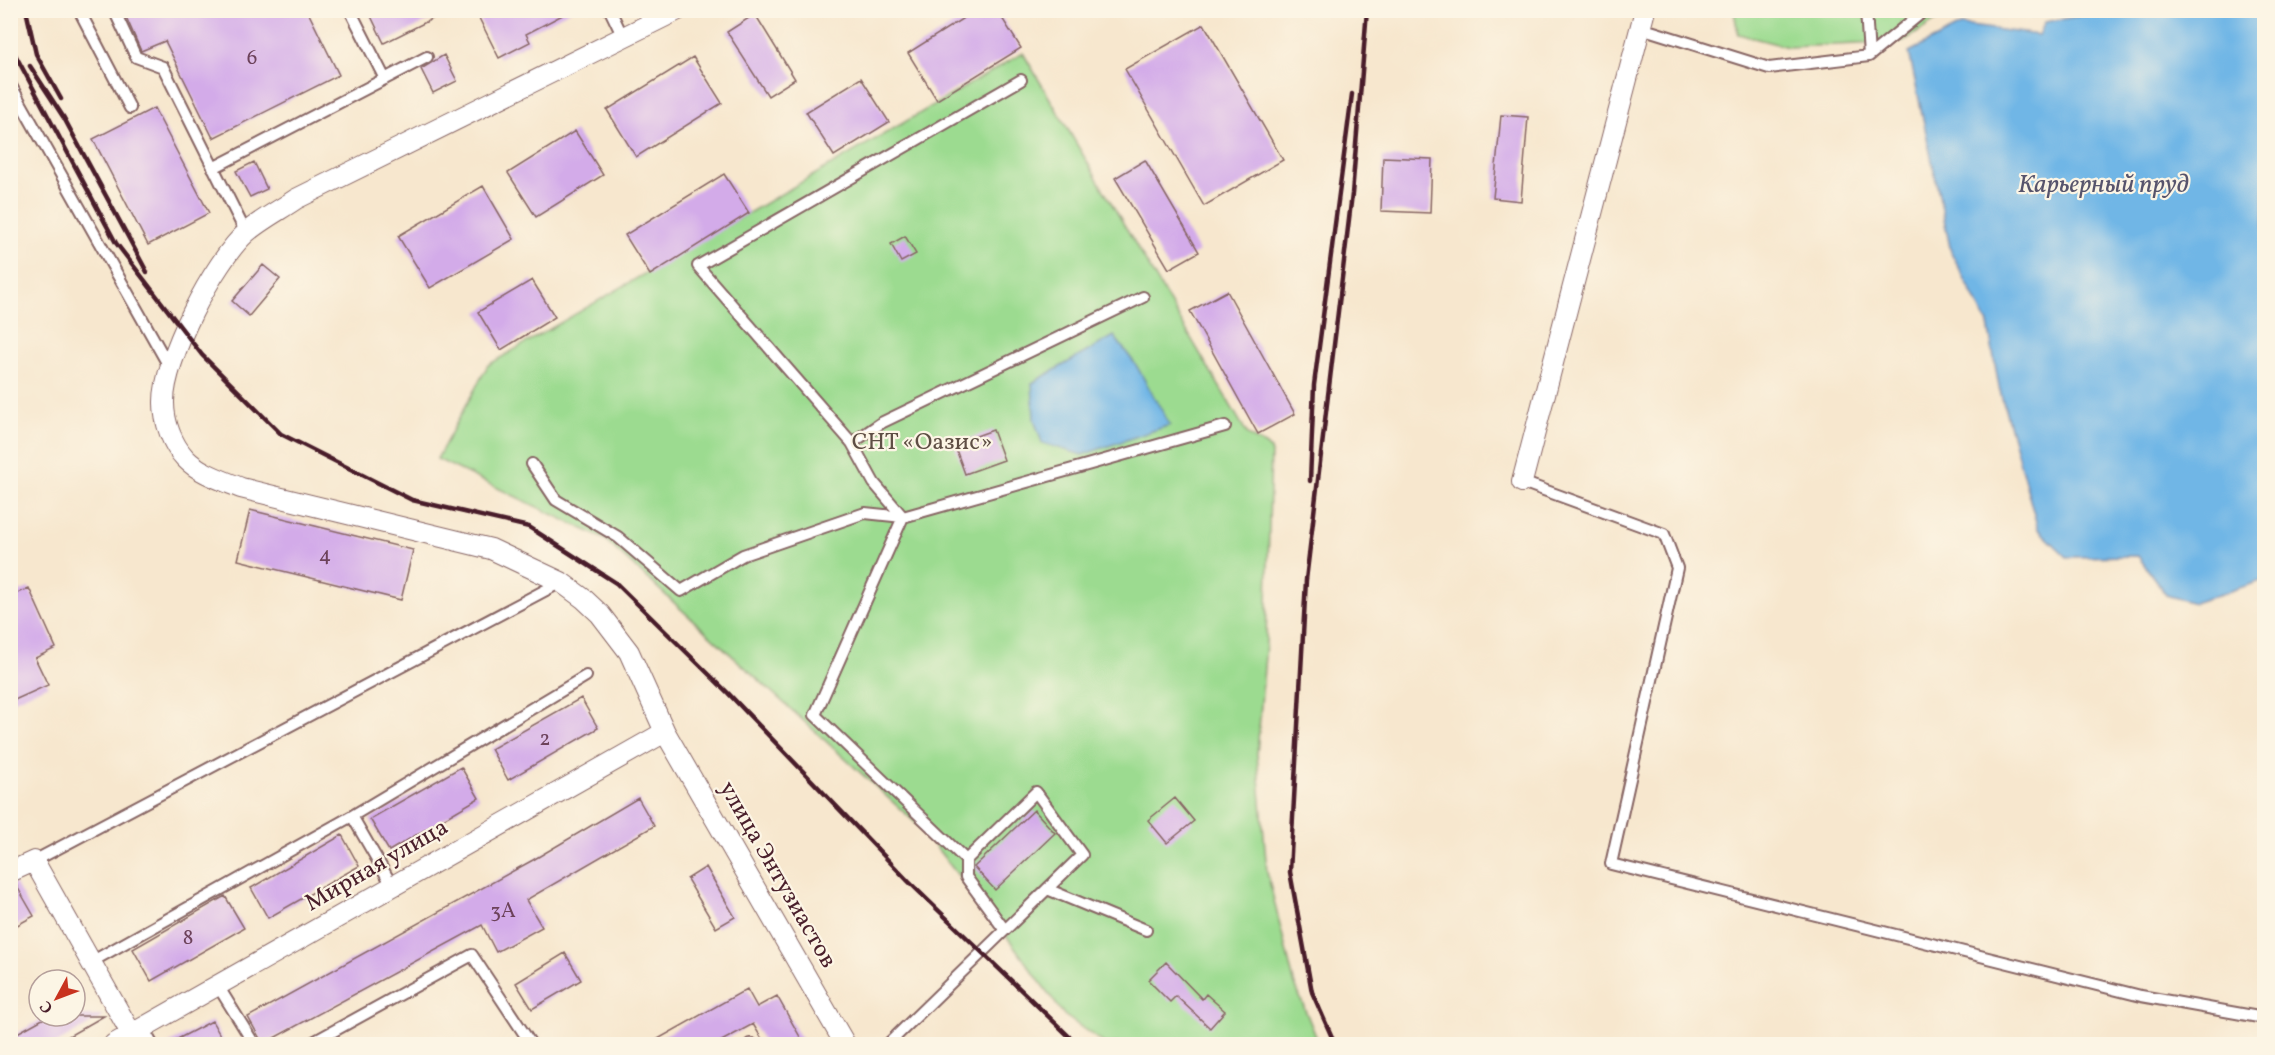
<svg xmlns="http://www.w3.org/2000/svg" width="2275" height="1055" font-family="Vollkorn,serif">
<rect width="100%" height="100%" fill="#fcf5e5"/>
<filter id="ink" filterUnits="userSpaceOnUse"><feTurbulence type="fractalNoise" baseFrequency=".0167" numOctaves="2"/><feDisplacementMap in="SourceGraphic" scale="12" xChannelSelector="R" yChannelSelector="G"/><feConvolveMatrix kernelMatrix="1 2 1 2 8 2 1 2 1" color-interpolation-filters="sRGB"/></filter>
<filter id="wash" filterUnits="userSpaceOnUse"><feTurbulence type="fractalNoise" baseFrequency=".008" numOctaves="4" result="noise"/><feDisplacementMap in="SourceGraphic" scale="24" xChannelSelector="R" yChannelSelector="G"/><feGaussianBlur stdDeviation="1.35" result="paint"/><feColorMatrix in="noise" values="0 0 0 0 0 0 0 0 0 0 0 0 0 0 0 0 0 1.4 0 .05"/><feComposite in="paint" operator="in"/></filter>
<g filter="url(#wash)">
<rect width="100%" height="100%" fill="#f7e7ce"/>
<path fill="#9cdb90" stroke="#737d5e" stroke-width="1.5" d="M1734 11H1950L1903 42 1788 47 1738 34Z
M1023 53 1248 435 1271 449 1266 643 1257 754 1267 872 1294 982 1319 1044H1105L1064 1015 1011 942 919 826 604 539 437 459 488 365Z"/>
<path fill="#6fb6e6" stroke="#5c6a88" stroke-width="1.5" d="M2108 11H2264V580L2194 603 2166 595 2138 556 2067 557 2038 529 1999 387 1988 324 1951 252 1909 52 1962 25 2039 35 2045 22Z
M1114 336 1136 365 1170 425 1082 455 1042 443 1034 419 1032 383Z"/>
<g id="blocks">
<path fill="#d3abe9" d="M123 10H307L339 75 213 138 165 41 141 51Z
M368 10H450L384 43Z
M475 10H572L526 34 530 42 499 58Z
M976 10H997L1021 48 937 100 908 53Z
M755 14 795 79 768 96 727 32Z
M1204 24 1283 160 1204 206 1125 69Z
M444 55 457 81 433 93 421 69Z
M693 57 722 103 636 157 607 110Z
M861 78 889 122 834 156 806 112Z
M154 108 209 213 148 245 93 139Z
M1501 115 1528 117 1521 201 1493 198Z
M575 131 603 175 536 217 508 173Z
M1383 157 1432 159 1430 213 1381 211Z
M1145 160 1199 252 1169 269 1115 178Z
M254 162 267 189 250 197 236 171Z
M724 174 749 213 650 275 625 235Z
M483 186 514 239 430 288 398 236Z
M905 236 916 254 901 262 891 244Z
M263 265 280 279 249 316 232 301Z
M532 280 555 317 501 350 478 312Z
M1227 291 1295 414 1258 434 1190 311Z
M993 430 1004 460 965 474 954 444Z
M250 510 413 550 401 600 238 560Z
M29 588 56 648 35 658 48 685 10 702V596Z
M581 698 598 728 508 780 491 749Z
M461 767 479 798 389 851 370 819Z
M638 798 654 826 526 900 542 927 496 952 482 925 263 1044 248 1017 533 860Z
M1175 798 1194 821 1167 843 1148 820Z
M1034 810 1055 833 995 890 974 867Z
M342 835 359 866 268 918 251 888Z
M706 867 735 917 716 928 687 879Z
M15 883 34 916 10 929V884Z
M225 896 244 928 151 981 133 949Z
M565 953 581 980 532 1009 516 983Z
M1166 962 1202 999 1206 994 1225 1011 1210 1028 1176 996 1170 1002 1148 980Z
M747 989 757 1007 777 996 804 1044H765L753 1024 716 1044H649Z
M48 1016H104L55 1044H10V1037Z
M212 1021 225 1044H168Z"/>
</g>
</g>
<g filter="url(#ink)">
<use href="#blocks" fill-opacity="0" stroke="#876564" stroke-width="1.5"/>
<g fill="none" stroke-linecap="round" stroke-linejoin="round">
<g stroke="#876564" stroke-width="14">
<path id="lane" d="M79 10 130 108
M114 10 136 57 163 67 246 233
M350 10 385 79
M610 10 623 37
M1866 10 1869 56
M1641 28 1769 68 1869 56 1925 10
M10 84 170 368
M213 168 427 57
M852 443 881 423 1143 297
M532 464 556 500 618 537 681 591 743 555 865 513 903 517 874 483 852 443 698 266 1021 80
M1522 482 1664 534 1677 568 1611 864 2141 996 2264 1018
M352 816 586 676
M966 860V877L1004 929
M34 861 561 582
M1047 889 1146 930
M91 962 352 816 393 887
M218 986 254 1044
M143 1028 152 1044
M310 1044 472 955 531 1044
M750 1044H752
M888 1044 1082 855 1036 792 966 860 815 715 903 517 1225 426"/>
</g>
<g stroke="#876564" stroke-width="22">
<path id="street" d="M678 10 296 199C280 210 261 220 247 232 214 261 163 360 164 403 164 422 172 444 185 458 199 473 222 480 241 488L491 549 561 582 584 599 600 614 629 652 665 732 845 1044
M1522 482 1645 10
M10 872 34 861 132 1035
M114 1044 665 732"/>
</g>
<use href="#lane" stroke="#fff" stroke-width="10"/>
<use href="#street" stroke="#fff" stroke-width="20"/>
<path stroke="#4a1f2b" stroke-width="4.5" d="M26 10 36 54 61 99
M10 45 116 243 202 355 281 434 412 500 529 527 616 583 728 693 909 882 1077 1044
M30 66 64 118 147 272
M1310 481 1314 385 1352 94
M1335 1044 1312 992 1290 872 1306 580 1352 194 1367 10"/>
</g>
</g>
<g text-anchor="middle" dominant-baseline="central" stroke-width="4.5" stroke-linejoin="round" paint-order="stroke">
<g font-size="21" fill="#6c425a">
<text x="252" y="58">6</text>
<text x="325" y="555">4</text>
<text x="545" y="739">2</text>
<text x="503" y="911">3А</text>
<text x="188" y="938">8</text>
</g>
<g font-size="24" fill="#5e4e44" stroke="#fcf5e5">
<text x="922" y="443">СНТ «Оазис»</text>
</g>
<g font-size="24" fill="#4a1f2b" stroke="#fcf5e5">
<text transform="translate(377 866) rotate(-30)">Мирная улица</text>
<text transform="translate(777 875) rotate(60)">улица Энтузиастов</text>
</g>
<g font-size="26" font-style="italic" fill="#57546c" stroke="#fcf5e5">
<text x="2103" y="185">Карьерный пруд</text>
</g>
</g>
<rect width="2275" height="1055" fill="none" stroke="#fcf5e5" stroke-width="36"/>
<g transform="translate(57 998) rotate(229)"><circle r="28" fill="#fcf5e5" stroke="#b59f9b" stroke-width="1.5"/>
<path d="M0-4.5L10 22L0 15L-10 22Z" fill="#c8321e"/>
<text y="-9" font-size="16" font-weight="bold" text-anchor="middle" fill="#4a1f2b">С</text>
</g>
</svg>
